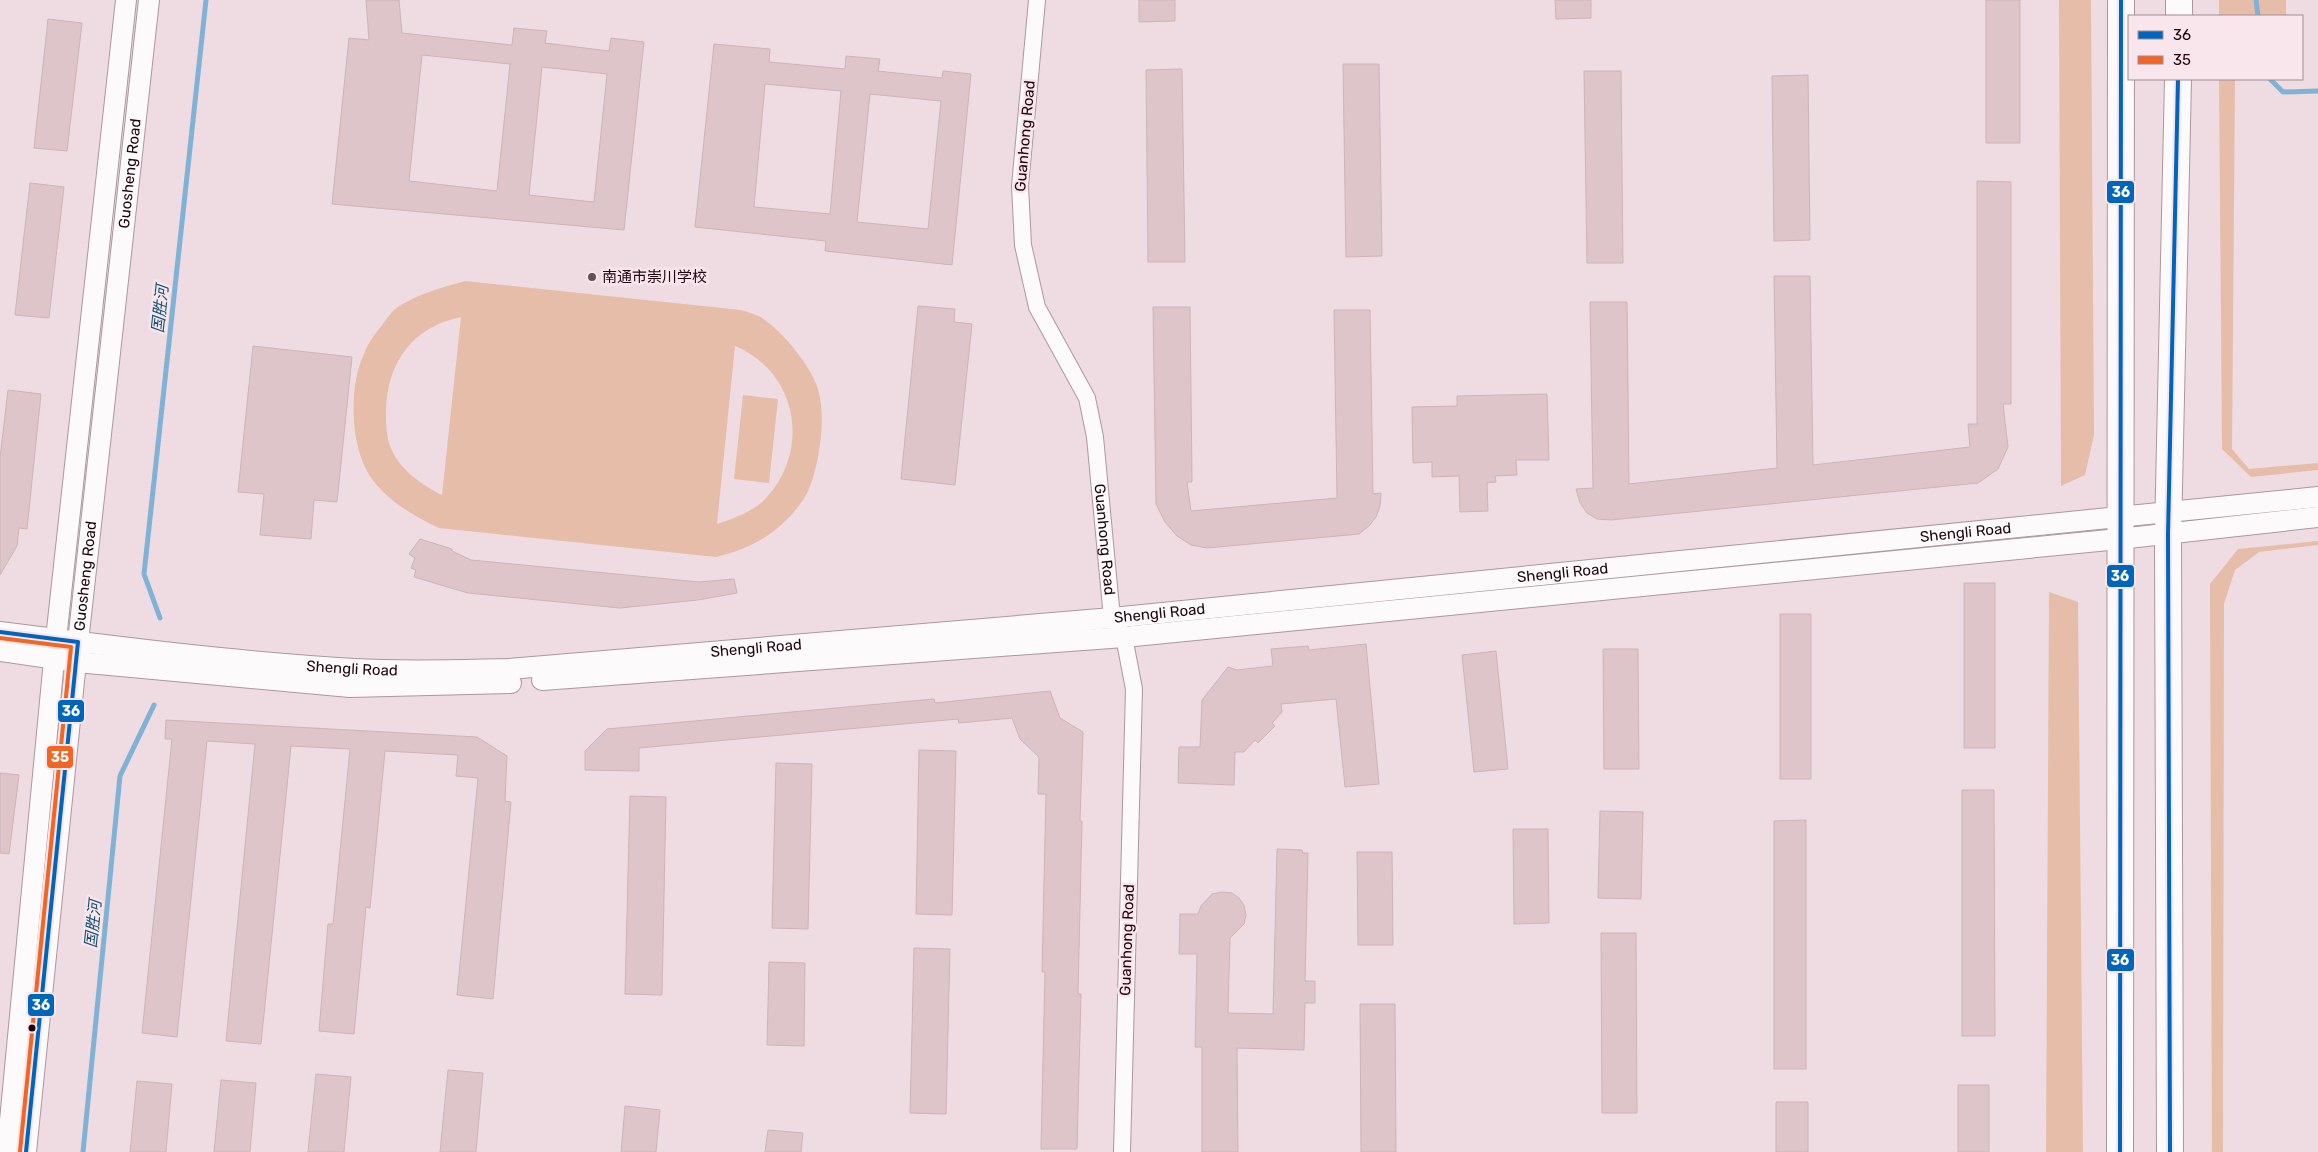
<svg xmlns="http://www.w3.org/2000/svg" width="2318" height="1152" font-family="Rubik,'Noto Sans SC',sans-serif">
<rect width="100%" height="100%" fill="#eedce2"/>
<path fill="#e5bda9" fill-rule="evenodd" d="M2059 0H2091L2094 435 2085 475 2061 486Z
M2219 0H2286V16H2219Z
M2219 79H2235L2232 449 2249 469 2318 463V470L2251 477 2222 449Z
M465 281 741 310C747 312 756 314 762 318 782 331 811 366 818 389 824 411 822 435 818 457 815 471 811 489 803 500 782 531 752 549 716 557L439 528C414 516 389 502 372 479 350 449 348 387 364 354 368 343 375 334 382 325 386 320 390 314 394 310 411 296 444 287 465 281ZM461 317 442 495C420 484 397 468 389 443 386 432 386 420 386 409 388 361 413 327 461 317ZM735 346C797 372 811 448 767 497 755 511 735 518 717 524Z
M743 395 778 399 769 483 734 479Z
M2318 541V545L2259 552 2235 570 2224 604 2223 1152H2212L2210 584 2238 549Z
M2049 592 2078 602 2083 1152H2046Z"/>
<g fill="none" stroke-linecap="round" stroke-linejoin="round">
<path stroke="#7fb2d4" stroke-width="5" d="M2256 0 2258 16
M2270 79 2283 92 2318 91
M160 618 144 574 206 0
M83 1152 120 776 154 705"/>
</g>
<path fill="#dec5c9" stroke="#ccb4b8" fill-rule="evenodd" d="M366 0H399L402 33 512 45 514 28 547 31 545 43 609 51 611 38 644 42 624 230 332 204 349 38 369 40ZM422 55 510 64 497 191 409 181ZM542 67 607 74 594 202 529 195Z
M1139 0H1175V21L1139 22Z
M1555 0H1591V18L1556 19Z
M1986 0H2020V143H1986Z
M48 19 82 23 67 151 34 148Z
M714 44 770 49 769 62 845 69 846 56 880 59 878 71 942 78 943 71 971 74 952 265 825 251 826 241 695 227ZM765 84 841 91 830 214 754 207ZM870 94 941 101 928 229 857 222Z
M1343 64H1379L1382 256 1346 257Z
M1182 69 1185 262H1148L1146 70Z
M1584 71H1621L1623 263H1587Z
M1808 75 1810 240 1774 241 1772 76Z
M1977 181 2011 182V404H2003L2008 447 1998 469 1978 483 1611 520 1597 519 1587 513 1580 503 1576 489 1593 488 1590 302H1627L1629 484 1777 468 1774 276H1810L1813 465 1970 447 1968 424H1977Z
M30 183 64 187 49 318 15 315Z
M918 306 955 309 954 322 972 324 955 485 901 479Z
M1153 307H1190L1192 482H1187L1191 511 1337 498 1334 310H1370L1373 494 1381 493 1380 506 1376 517 1369 526 1359 534 1207 548 1191 545 1177 536 1165 522 1156 504Z
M253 346 352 357 337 502 314 500 311 539 260 535 264 494 238 492Z
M8 390 41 394 27 529 19 528 17 546 0 575V458Z
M1547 394 1549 460H1516L1517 475 1495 476 1496 482 1487 483 1488 511 1460 512 1459 476 1432 477V462L1413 463 1412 407 1457 406V396Z
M420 539 452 549V551L471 560 699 582 734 579 737 593 698 600 620 608 468 593 414 577 416 570 411 568 415 558 409 554Z
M1964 583H1995V748H1964Z
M1780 614H1811V779H1780Z
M1366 644 1379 784 1345 787 1336 699 1281 704 1282 712 1272 723 1275 726 1258 743 1255 740 1244 752H1235L1234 785 1178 783 1179 747H1200L1202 700 1228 667 1237 670 1273 666 1271 649 1308 646 1309 650Z
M1603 649H1638L1639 769H1604Z
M1496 651 1508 769 1474 772 1462 655Z
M1050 691 1060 718 1083 732 1080 821H1082L1078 994H1081L1077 1149H1041L1045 972H1042L1046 794H1038L1039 757 1020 739 1012 718 959 723 958 719 639 748V771L585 770V751L607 729 934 699 935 703Z
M166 720 477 737 507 756 505 801 511 802 493 999 457 995 478 778 456 776 458 755 385 751 370 908 366 907 354 1034 319 1031 328 924H333L350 749 291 746 261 1044 226 1041 255 744 207 741 177 1037 142 1033 172 739H165Z
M919 750 956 751 952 915 916 914Z
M776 763 812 764 808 929 772 928Z
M0 773 19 775 9 854 0 853Z
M1962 790H1994L1995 1036H1962Z
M630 796 666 797 662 995 625 994Z
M1600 811 1643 812 1641 899 1598 898Z
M1806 820V1069H1774V821Z
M1513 829H1548L1549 923 1514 924Z
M1277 849 1302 850 1303 853H1308L1305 981H1315V1003H1305L1304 1050 1237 1048 1238 1152H1202V1047H1195L1197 954H1179L1180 914H1198L1201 906 1212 894 1222 892 1232 893 1239 898 1244 905 1246 915 1244 924 1230 938 1228 1013 1273 1014Z
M1357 852H1392L1393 945H1358Z
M1601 933H1636L1637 1113H1602Z
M914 948 950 949 946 1114 910 1113Z
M769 962 805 963 804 1046 767 1045Z
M1360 1004H1395L1396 1152H1361Z
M448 1070 483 1073 476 1152H440Z
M316 1074 351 1077 344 1152H308Z
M221 1080 256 1083 250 1152H214Z
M137 1081 172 1084 166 1152H130Z
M1958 1085H1989V1152H1958Z
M1776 1102H1808V1152H1776Z
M625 1106 660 1110 656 1152H621Z
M768 1130 803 1133 801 1152H765Z"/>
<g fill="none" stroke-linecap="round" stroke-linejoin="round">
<g stroke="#ad979f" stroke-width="18">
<g id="minor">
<path id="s1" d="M1037 0 1020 186 1023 245 1037 307 1087 398 1095 437 1112 618 1124 637 1134 689 1122 1152"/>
</g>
</g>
<g stroke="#ad979f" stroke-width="22">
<g id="tertiary">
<path id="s2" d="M0 632C118 647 236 662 354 669 406 672 458 670 509 669L1112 618 2318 497"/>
<path d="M0 651 77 662 350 687 511 683"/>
<path d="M542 680 1124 637 2119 539 2318 517"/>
<path d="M7 1152 56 639 126 0"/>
<path id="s3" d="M26 1152 78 642 149 0"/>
</g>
</g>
<g stroke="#ad979f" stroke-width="28">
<path id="primary" d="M2179 16V0
M2120 1152 2121 0
M2170 1152 2168 534 2178 79"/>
</g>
<use href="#minor" stroke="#fcfafb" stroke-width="16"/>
<use href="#tertiary" stroke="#fcfafb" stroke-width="20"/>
<use href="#primary" stroke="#fcfafb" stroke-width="26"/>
<g stroke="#f8e6ec" stroke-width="8">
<path id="bus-1" d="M0 632 78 642 26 1152
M2120 1152 2121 0
M2170 1152 2168 534 2178 79"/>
</g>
<g stroke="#f8e6ec" stroke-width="8">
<path id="bus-2" d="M0 638 71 647 20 1151"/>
</g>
<use href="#bus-1" stroke="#0065bd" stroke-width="4"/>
<use href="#bus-2" stroke="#f26522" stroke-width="4"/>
</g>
<circle fill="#675059" stroke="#f8e6ec" stroke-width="2" cx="592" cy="277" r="5"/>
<circle fill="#1f040f" stroke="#f8e6ec" stroke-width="2" cx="32" cy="1028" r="4.5"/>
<g text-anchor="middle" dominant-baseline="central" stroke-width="5" stroke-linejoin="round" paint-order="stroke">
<g font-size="15" fill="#1f040f" stroke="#f8e6ec">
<text transform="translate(1025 136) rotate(-85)">Guanhong Road</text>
<text stroke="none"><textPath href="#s3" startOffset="984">Guosheng Road</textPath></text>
<text stroke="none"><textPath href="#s2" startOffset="1974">Shengli Road</textPath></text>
<text stroke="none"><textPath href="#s1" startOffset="556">Guanhong Road</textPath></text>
<text stroke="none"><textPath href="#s2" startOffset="1569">Shengli Road</textPath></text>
<text stroke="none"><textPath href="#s3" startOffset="579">Guosheng Road</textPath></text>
<text stroke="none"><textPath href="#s2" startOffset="1164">Shengli Road</textPath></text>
<text stroke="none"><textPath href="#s2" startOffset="759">Shengli Road</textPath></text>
<text stroke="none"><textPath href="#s2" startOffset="354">Shengli Road</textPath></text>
<text transform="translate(1127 940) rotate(-88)">Guanhong Road</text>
</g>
<g font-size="15" fill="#1f040f" stroke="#f8e6ec" text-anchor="start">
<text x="602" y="277">南通市崇川学校</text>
</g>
<g font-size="16" font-style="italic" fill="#165474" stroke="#f8e6ec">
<text transform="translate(160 309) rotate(-84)">国胜河</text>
<text transform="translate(93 924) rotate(-84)">国胜河</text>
</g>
</g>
<g stroke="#f8e6ec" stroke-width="2">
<rect x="2106" y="180" width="29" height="24" rx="5" fill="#0065bd"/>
<rect x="2106" y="564" width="29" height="24" rx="5" fill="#0065bd"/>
<rect x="57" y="699" width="28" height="24" rx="5" fill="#0065bd"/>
<rect x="46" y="745" width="28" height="24" rx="5" fill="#f26522"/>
<rect x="2106" y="948" width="29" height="24" rx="5" fill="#0065bd"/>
<rect x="27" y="993" width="28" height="24" rx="5" fill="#0065bd"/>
</g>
<g font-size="14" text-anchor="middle" font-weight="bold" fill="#fff">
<text x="2121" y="197">36</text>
<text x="2120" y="581">36</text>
<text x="71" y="716">36</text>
<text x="60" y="762">35</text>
<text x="2120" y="965">36</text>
<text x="41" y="1010">36</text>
</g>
<rect x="2128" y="15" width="175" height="65" fill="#f8e6ec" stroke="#a18c94"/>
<rect x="2138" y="31" width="25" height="8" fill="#0065bd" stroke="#a18c94"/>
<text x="2173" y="40" font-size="15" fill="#1f040f">36</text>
<rect x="2138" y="56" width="25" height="8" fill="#f26522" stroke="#a18c94"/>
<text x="2173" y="65" font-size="15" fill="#1f040f">35</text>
</svg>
